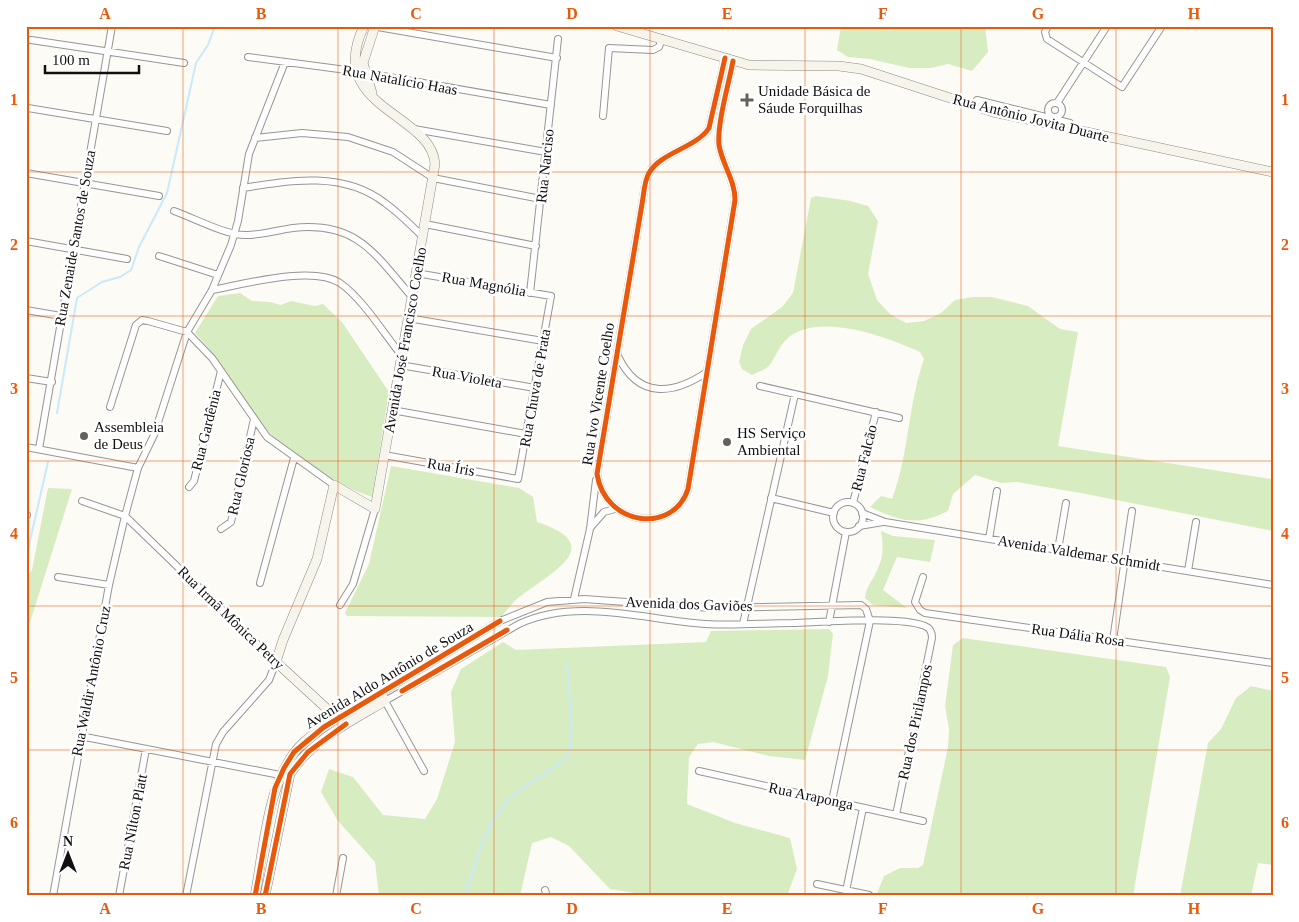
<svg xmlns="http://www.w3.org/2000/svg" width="1299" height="922" font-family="Georgia,serif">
<rect width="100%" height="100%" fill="#fcfbf6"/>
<path fill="#d7edc1" d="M841 26H985L988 52 972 71 948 64 931 68H909L870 59 848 57 837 50Z
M816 196 851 201 868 206 878 221 868 274 877 300 890 314 906 323 924 321 941 313 955 300 973 297H992L1028 306 1060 329 1078 332 1058 446 1271 479 1273 531 1086 494 1017 482 1001 483 975 475 953 494 948 511C917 527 900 521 870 507L881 496 892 499C909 454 908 404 924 359L920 352C888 337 820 312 789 337 779 345 776 357 769 366 765 370 757 372 752 375L742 369 739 362 743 345 751 329 782 307 793 293 811 198Z
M240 293 252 301 270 302 281 305 291 301 315 306 323 304 342 322 389 392 372 497C341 487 286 454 266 429 240 398 223 362 195 333L218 296Z
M391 466 519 488 533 497 537 522C608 545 552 572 522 595 514 600 508 609 501 617L347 616 345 613 369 564Z
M48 488 72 489 26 635V578L32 570Z
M881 531 893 536 935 540 930 562 897 557 883 590 907 608 873 605 865 598C866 586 874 579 878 568 884 556 883 544 881 531Z
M829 629 833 634 828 676 805 760 769 756 713 742 698 744 689 757 687 804 735 823 790 838 797 869 787 896H643L641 894 610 889 569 846 551 837 532 843 520 896H379L375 862 338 821 321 792 329 769 353 777 383 815 425 819 437 799 455 742 451 692 461 669 503 642 516 650 706 642 711 631Z
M963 638 1166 667 1170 677 1133 896H876L884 876 900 868H918L923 865 948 747 949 729 945 706 953 645Z
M1251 686 1273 691V865L1258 863 1251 896H1180L1208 743 1221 729 1236 698Z"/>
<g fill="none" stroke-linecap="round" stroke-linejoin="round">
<path stroke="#c8eafa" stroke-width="2" d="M57 413 77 298 102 282 120 277 131 270 139 247 167 193 196 63 208 45 215 26
M26 558 48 462
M465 896C475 862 486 818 515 794 523 788 564 761 567 757 576 738 568 684 567 662"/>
<g stroke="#969694" stroke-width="8">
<path id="street" d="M372 26 557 58
M1048 26 1045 32 1047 39 1122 87 1162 26
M31 40 184 63
M248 57 354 71 551 105
M725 58 709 128C696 148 661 152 649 173 644 181 644 194 642 204L597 474C605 526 673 535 688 489L735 200C735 180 722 164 719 145 717 123 729 83 733 61
M285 62 249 154 238 221 231 245 212 290 187 332 212 358 267 437 334 485
M1048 110a7 7 0 1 1 14 0a7 7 0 1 1-14 0Z
M1057 103 1107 26
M972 106 977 100 1070 123 1075 129
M28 108 167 131
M603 116 609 48 653 50 659 47 662 38
M414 129 546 152
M255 138 302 133 348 137 393 152 433 178 541 199
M26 173 159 196
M243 188C291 180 344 171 385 203 399 213 411 225 423 237
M174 211C194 218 227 236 247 235 262 235 278 230 293 228 357 221 375 254 412 297
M425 224 536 246
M26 241 127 259
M159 256 218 275
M212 290C244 284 313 265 340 283 363 299 384 334 402 356
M530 293 558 39
M26 310 61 316
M408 318 543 341
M618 356C638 399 673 395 707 372
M400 365 535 388
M26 378 52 382
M760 386 899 418
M392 410 526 434
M26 447 138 468
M39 449 112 26
M384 455 518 479 551 296 416 273
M189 487 194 481 221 371
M771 498 834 513
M82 501 125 516 276 662 269 680 223 732 216 744 186 896
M833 517a15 15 0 1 1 30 0a15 15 0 1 1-30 0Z
M853 503 876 412
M862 513 885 522 1273 585
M26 515H27
M859 526 883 522
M590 528 604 512 615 509
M221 529 231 522 254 419
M989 539 997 491
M1058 550 1066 503
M1188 571 1196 522
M58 577 109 585
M923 577 915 602 920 610 925 613 1273 663
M260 583 294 458
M574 599 590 529 596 480
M340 605 353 584 375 509
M829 622 846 532
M743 624 795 394
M1113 640 1132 511
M381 693 500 621 547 602 584 599 711 608 861 605 866 609 870 621 832 801
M80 736 280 775
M424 771 385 701 519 624C577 597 645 620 706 624 734 626 764 623 793 623 823 622 900 616 925 626 930 628 932 633 932 638L896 815
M699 771 923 821
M817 884 869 895
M545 890 547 896
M53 896 109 585 125 516 138 468 154 435 187 332 148 321 142 320 136 325 110 407
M119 896 146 749
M336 896 343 858
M845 896 863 808"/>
</g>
<g stroke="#8d8c8a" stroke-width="10">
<path id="secondary" d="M617 26 749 65 839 66 861 69 993 112 1273 172
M372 93 363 63 375 26
M338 719 276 662 283 640 317 559 334 485 375 509 435 164C432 113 324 108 364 26
M255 896C264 849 267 776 304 742 326 722 355 709 381 693L385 701C351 721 312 740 290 774L265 896"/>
</g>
<use href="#street" stroke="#fffefe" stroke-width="6"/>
<use href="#secondary" stroke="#f6f4eb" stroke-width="9"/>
<g stroke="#fff" stroke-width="8">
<path id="cycleway" d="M725 58 709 128C696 148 661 152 649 173 644 181 644 194 642 204L597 474C605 526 673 535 688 489L735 200C735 180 722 164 719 145 717 123 729 83 733 61
M402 691 507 630
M255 896 275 788 284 768 294 752 324 727 500 621
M265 896 290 774 308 752 346 724"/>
</g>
<use href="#cycleway" stroke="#e8590c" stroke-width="5"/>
</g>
<path fill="none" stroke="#e8590c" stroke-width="1" stroke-opacity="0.55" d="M183 26V896M338 26V896M494 26V896M650 26V896M805 26V896M961 26V896M1116 26V896M26 172H1273M26 316H1273M26 461H1273M26 606H1273M26 750H1273"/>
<g fill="#636260" stroke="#fff" stroke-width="2">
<path d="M744.5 92.5h5v5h5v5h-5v5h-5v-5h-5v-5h5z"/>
<circle cx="84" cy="436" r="5"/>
<circle cx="727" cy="442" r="5"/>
</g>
<g text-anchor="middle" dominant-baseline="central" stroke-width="5" stroke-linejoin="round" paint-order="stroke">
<g font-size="15" fill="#101010" stroke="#fff">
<text transform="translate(400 80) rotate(10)">Rua Natalício Haas</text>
<text transform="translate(1031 118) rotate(14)">Rua Antônio Jovita Duarte</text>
<text transform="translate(545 166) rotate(-84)">Rua Narciso</text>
<text transform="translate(75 238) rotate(-80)">Rua Zenaide Santos de Souza</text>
<text transform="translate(484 284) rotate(10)">Rua Magnólia</text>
<text transform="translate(405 340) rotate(-80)">Avenida José Francisco Coelho</text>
<text transform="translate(467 377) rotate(10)">Rua Violeta</text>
<text transform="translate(535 388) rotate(-80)">Rua Chuva de Prata</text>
<text transform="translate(598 394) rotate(-81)">Rua Ivo Vicente Coelho</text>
<text transform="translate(206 430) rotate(-76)">Rua Gardênia</text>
<text transform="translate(864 458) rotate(-76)">Rua Falcão</text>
<text transform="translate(451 467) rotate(10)">Rua Íris</text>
<text transform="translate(241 476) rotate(-77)">Rua Gloriosa</text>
<text transform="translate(1079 553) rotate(9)">Avenida Valdemar Schmidt</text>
<text transform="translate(689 604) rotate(2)">Avenida dos Gaviões</text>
<text transform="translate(231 618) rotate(44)">Rua Irmã Mônica Petry</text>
<text transform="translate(1078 635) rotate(8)">Rua Dália Rosa</text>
<text transform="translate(389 675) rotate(-31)">Avenida Aldo Antônio de Souza</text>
<text transform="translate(91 681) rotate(-79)">Rua Waldir Antônio Cruz</text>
<text transform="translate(915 722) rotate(-78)">Rua dos Pirilampos</text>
<text transform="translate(811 796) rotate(12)">Rua Araponga</text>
<text transform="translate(133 822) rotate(-79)">Rua Nílton Platt</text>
</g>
<g font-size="15" fill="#101010" stroke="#fff" text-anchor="start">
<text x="758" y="91">Unidade Básica de<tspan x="758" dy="17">Sáude Forquilhas</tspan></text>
<text x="94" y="427">Assembleia<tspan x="94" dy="17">de Deus</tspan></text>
<text x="737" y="433">HS Serviço<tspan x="737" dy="17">Ambiental</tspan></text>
</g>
</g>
<rect width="1299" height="922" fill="none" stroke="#ffffff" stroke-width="55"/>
<g transform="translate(68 854)" stroke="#ffffff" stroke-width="4" paint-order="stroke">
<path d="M0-4L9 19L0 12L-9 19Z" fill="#101010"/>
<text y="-8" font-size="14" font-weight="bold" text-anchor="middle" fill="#101010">N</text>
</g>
<path d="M45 65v8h94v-8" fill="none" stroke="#101010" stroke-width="2.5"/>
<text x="52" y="65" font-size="15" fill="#101010" stroke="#ffffff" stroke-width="4" paint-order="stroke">100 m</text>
<rect x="28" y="28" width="1244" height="866" fill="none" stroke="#e8590c" stroke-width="2"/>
<g font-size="16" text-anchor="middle" font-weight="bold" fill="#e8590c">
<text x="105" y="19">A</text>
<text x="261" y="19">B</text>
<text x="416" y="19">C</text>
<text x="572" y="19">D</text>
<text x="727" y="19">E</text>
<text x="883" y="19">F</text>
<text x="1038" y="19">G</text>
<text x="1194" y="19">H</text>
<text x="14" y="105">1</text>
<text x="1285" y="105">1</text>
<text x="14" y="250">2</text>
<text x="1285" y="250">2</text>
<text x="14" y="394">3</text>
<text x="1285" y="394">3</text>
<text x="14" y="539">4</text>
<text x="1285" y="539">4</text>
<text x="14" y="683">5</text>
<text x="1285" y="683">5</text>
<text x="14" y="828">6</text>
<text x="1285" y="828">6</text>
<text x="105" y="914">A</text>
<text x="261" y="914">B</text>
<text x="416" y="914">C</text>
<text x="572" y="914">D</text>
<text x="727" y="914">E</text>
<text x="883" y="914">F</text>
<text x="1038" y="914">G</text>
<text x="1194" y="914">H</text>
</g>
</svg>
